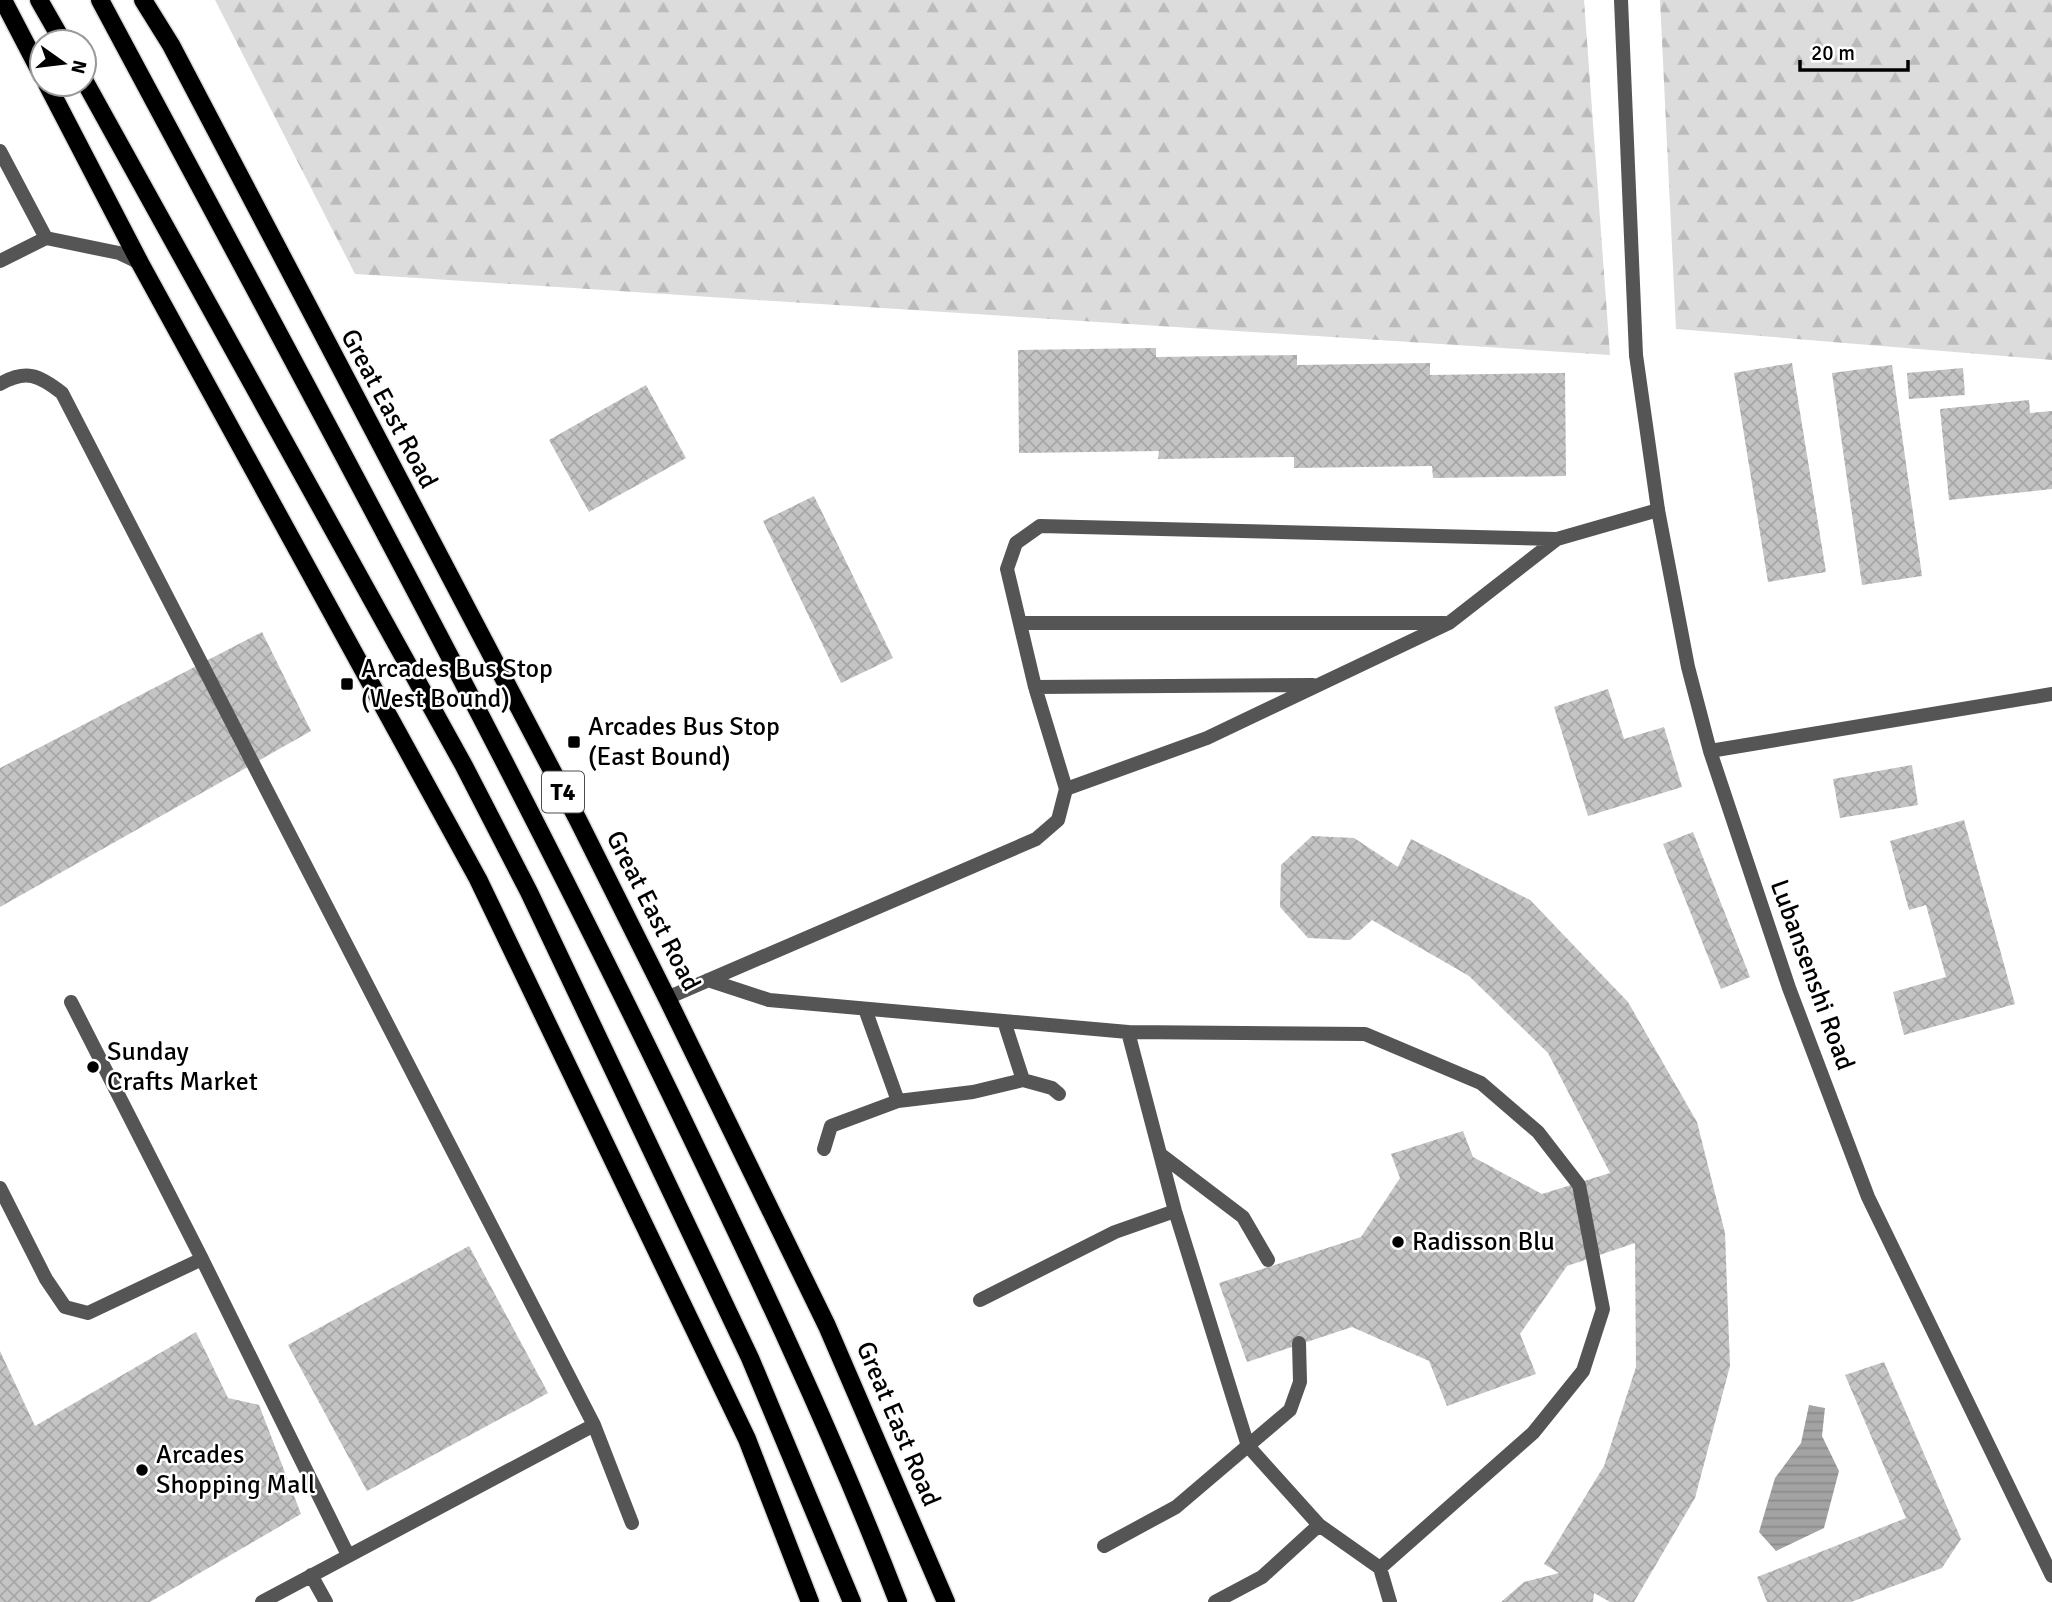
<svg xmlns="http://www.w3.org/2000/svg" width="2052" height="1602" font-family="Signika,sans-serif">
<defs>
<pattern id="forest-firs" width="22" height="20" patternUnits="userSpaceOnUse" patternTransform="scale(1.75)"><rect width="22" height="20" fill="#dcdcdc"/><path d="M5 1l3.5 6h-7zM16 11l3.5 6h-7z" fill="#bbb"/></pattern>
<pattern id="water-rules" width="6" height="5" patternUnits="userSpaceOnUse" patternTransform="scale(1.75)"><rect width="6" height="5" fill="#a3a3a3"/><path d="M0 2.5h6" fill="none" stroke="#8b8b8b"/></pattern>
<pattern id="building-cross-hatch" width="8" height="8" patternUnits="userSpaceOnUse" patternTransform="scale(1.75)"><rect width="8" height="8" fill="#c4c4c4"/><path d="M0 0l8 8M0 8l8-8" fill="none" stroke="#a7a7a7"/></pattern>
</defs>
<rect width="100%" height="100%" fill="#fff"/>
<path fill="url(#forest-firs)" d="M215 0H1584L1610 355 355 274Z
M1660 0H2052V360L1676 329Z"/>
<path fill="url(#water-rules)" d="M1809 1405 1825 1408 1822 1436 1839 1471 1824 1528 1776 1551 1759 1532 1775 1478 1801 1443Z"/>
<path fill="url(#building-cross-hatch)" d="M1156 348V357L1297 355V365L1430 363V375L1565 373 1566 476 1433 478 1432 466 1294 468V457L1158 459 1159 451 1019 453 1018 350Z
M1792 363 1826 572 1768 582 1734 373Z
M1892 365 1922 576 1862 585 1832 373Z
M1963 368 1965 395 1909 399 1907 373Z
M646 385 686 458 589 512 549 440Z
M2029 400 2030 413 2052 411V489L1949 500 1940 409Z
M814 496 893 658 841 683 763 521Z
M262 632 311 731 0 907V768Z
M1608 689 1624 739 1664 727 1682 787 1588 816 1554 707Z
M1912 765 1918 805 1840 818 1833 779Z
M1964 820 2015 1004 1904 1035 1893 992 1946 977 1926 905 1909 910 1890 841Z
M1693 832 1750 977 1721 989 1663 844Z
M1312 836 1354 838 1398 867 1411 839 1530 900 1628 1002 1697 1122 1725 1233 1730 1366 1695 1498 1634 1602H1610L1594 1593 1593 1602H1501L1524 1582 1559 1573 1544 1564 1604 1466 1636 1367 1635 1243 1567 1266 1520 1334 1536 1374 1447 1406 1429 1361 1352 1327 1247 1362 1219 1283 1361 1237 1400 1178 1391 1154 1463 1131 1473 1157 1542 1194 1610 1173 1548 1053 1469 976 1372 920 1350 940 1308 938 1280 907 1281 865Z
M469 1246 548 1393 367 1491 288 1345Z
M196 1332 228 1398 259 1405 301 1514 150 1602H0V1351L35 1426Z
M1884 1362 1961 1539 1942 1568 1851 1602H1767L1757 1577 1906 1518 1845 1375Z"/>
<g fill="none" stroke-linecap="round" stroke-linejoin="round">
<g stroke="#dbdbdb" stroke-width="21">
<path id="primary" d="M3 0 42 75
M39 0 63 42
M100 0C294 363 491 723 670 1093 751 1261 831 1428 898 1602
M143 0 171 45 578 820 667 998 827 1326 946 1602
M84 80 463 764 529 892 750 1358 852 1602
M47 84 140 263 478 879 747 1439 810 1602"/>
</g>
<path stroke="#555" stroke-width="14" d="M1621 0 1636 355
M0 151 46 238 0 261
M46 238 119 253 140 263
M0 384C26 369 39 375 62 393L594 1425 632 1523
M1020 623H1445
M1035 687 1313 685
M1066 789 1035 687 1007 569 1016 543 1040 526 1557 539
M708 980 769 1000 1128 1032 1175 1211 1248 1446 1319 1525 1380 1568 1390 1602
M667 998 1036 839 1058 820 1066 789 1207 738 1449 623 1557 539 1658 510
M71 1002 202 1259
M865 1009 898 1101
M1004 1021 1023 1080
M1128 1032 1365 1034 1481 1083 1538 1132 1579 1185 1603 1309 1583 1371 1533 1433 1380 1568
M824 1149 831 1126 898 1101 973 1092 1023 1080 1052 1088 1059 1094
M1160 1154 1243 1217 1268 1260
M0 1188 46 1279 65 1307 88 1313 202 1259 348 1555
M980 1300 1115 1232 1175 1211
M1104 1546 1176 1507 1290 1410 1300 1382 1299 1343
M311 1575 326 1602
M262 1602 594 1425
M1215 1602 1262 1577 1319 1525"/>
<path stroke="#555" stroke-width="14" d="M1636 355 1658 510 1688 667 1710 751 1789 988 1868 1197 2052 1576
M1710 751 2052 694"/>
<use href="#primary" stroke="#000" stroke-width="18"/>
</g>
<g fill="#000" stroke="#fff" stroke-width="2.5">
<rect x="340" y="677" width="14" height="14" rx="3.5"/>
<rect x="567" y="735" width="14" height="14" rx="3.5"/>
<circle cx="93" cy="1067" r="7"/>
<circle cx="1398" cy="1242" r="7"/>
<circle cx="142" cy="1470" r="7"/>
</g>
<g text-anchor="middle" dominant-baseline="central" stroke-width="5" stroke-linejoin="round" paint-order="stroke">
<rect fill="#fff" stroke="#4c4c4c" stroke-width="2" x="542" y="771.5" width="42" height="41" rx="5"/>
<g font-size="24" font-weight="bold" fill="#000">
<text x="563" y="792">T4</text>
</g>
<g font-size="26" fill="#000" stroke="#fff">
<text transform="translate(389 409) rotate(62)">Great East Road</text>
<text transform="translate(653 911) rotate(63)">Great East Road</text>
<text transform="translate(1812 975) rotate(70)">Lubansenshi Road</text>
<text transform="translate(898 1424) rotate(67)">Great East Road</text>
</g>
<g font-size="26" fill="#000" stroke="#fff" text-anchor="start">
<text x="361" y="669">Arcades Bus Stop<tspan x="361" dy="30">(West Bound)</tspan></text>
<text x="588" y="727">Arcades Bus Stop<tspan x="588" dy="30">(East Bound)</tspan></text>
<text x="107" y="1052">Sunday<tspan x="107" dy="30">Crafts Market</tspan></text>
<text x="1412" y="1242">Radisson Blu</text>
<text x="156" y="1455">Arcades<tspan x="156" dy="30">Shopping Mall</tspan></text>
</g>
</g>
<g transform="translate(63 63) rotate(104)"><circle r="33" fill="#ffffff" stroke="#999999" stroke-width="2"/>
<path d="M0-5L12 26L0 18L-12 26Z" fill="#000000"/>
<text y="-10" font-size="19" font-weight="bold" text-anchor="middle" fill="#000000">N</text>
</g>
<path d="M1800 60v10h108v-10" fill="none" stroke="#000000" stroke-width="3.5"/>
<text x="1811" y="60" font-size="21" fill="#000000" stroke="#ffffff" stroke-width="5" paint-order="stroke">20 m</text>
</svg>
